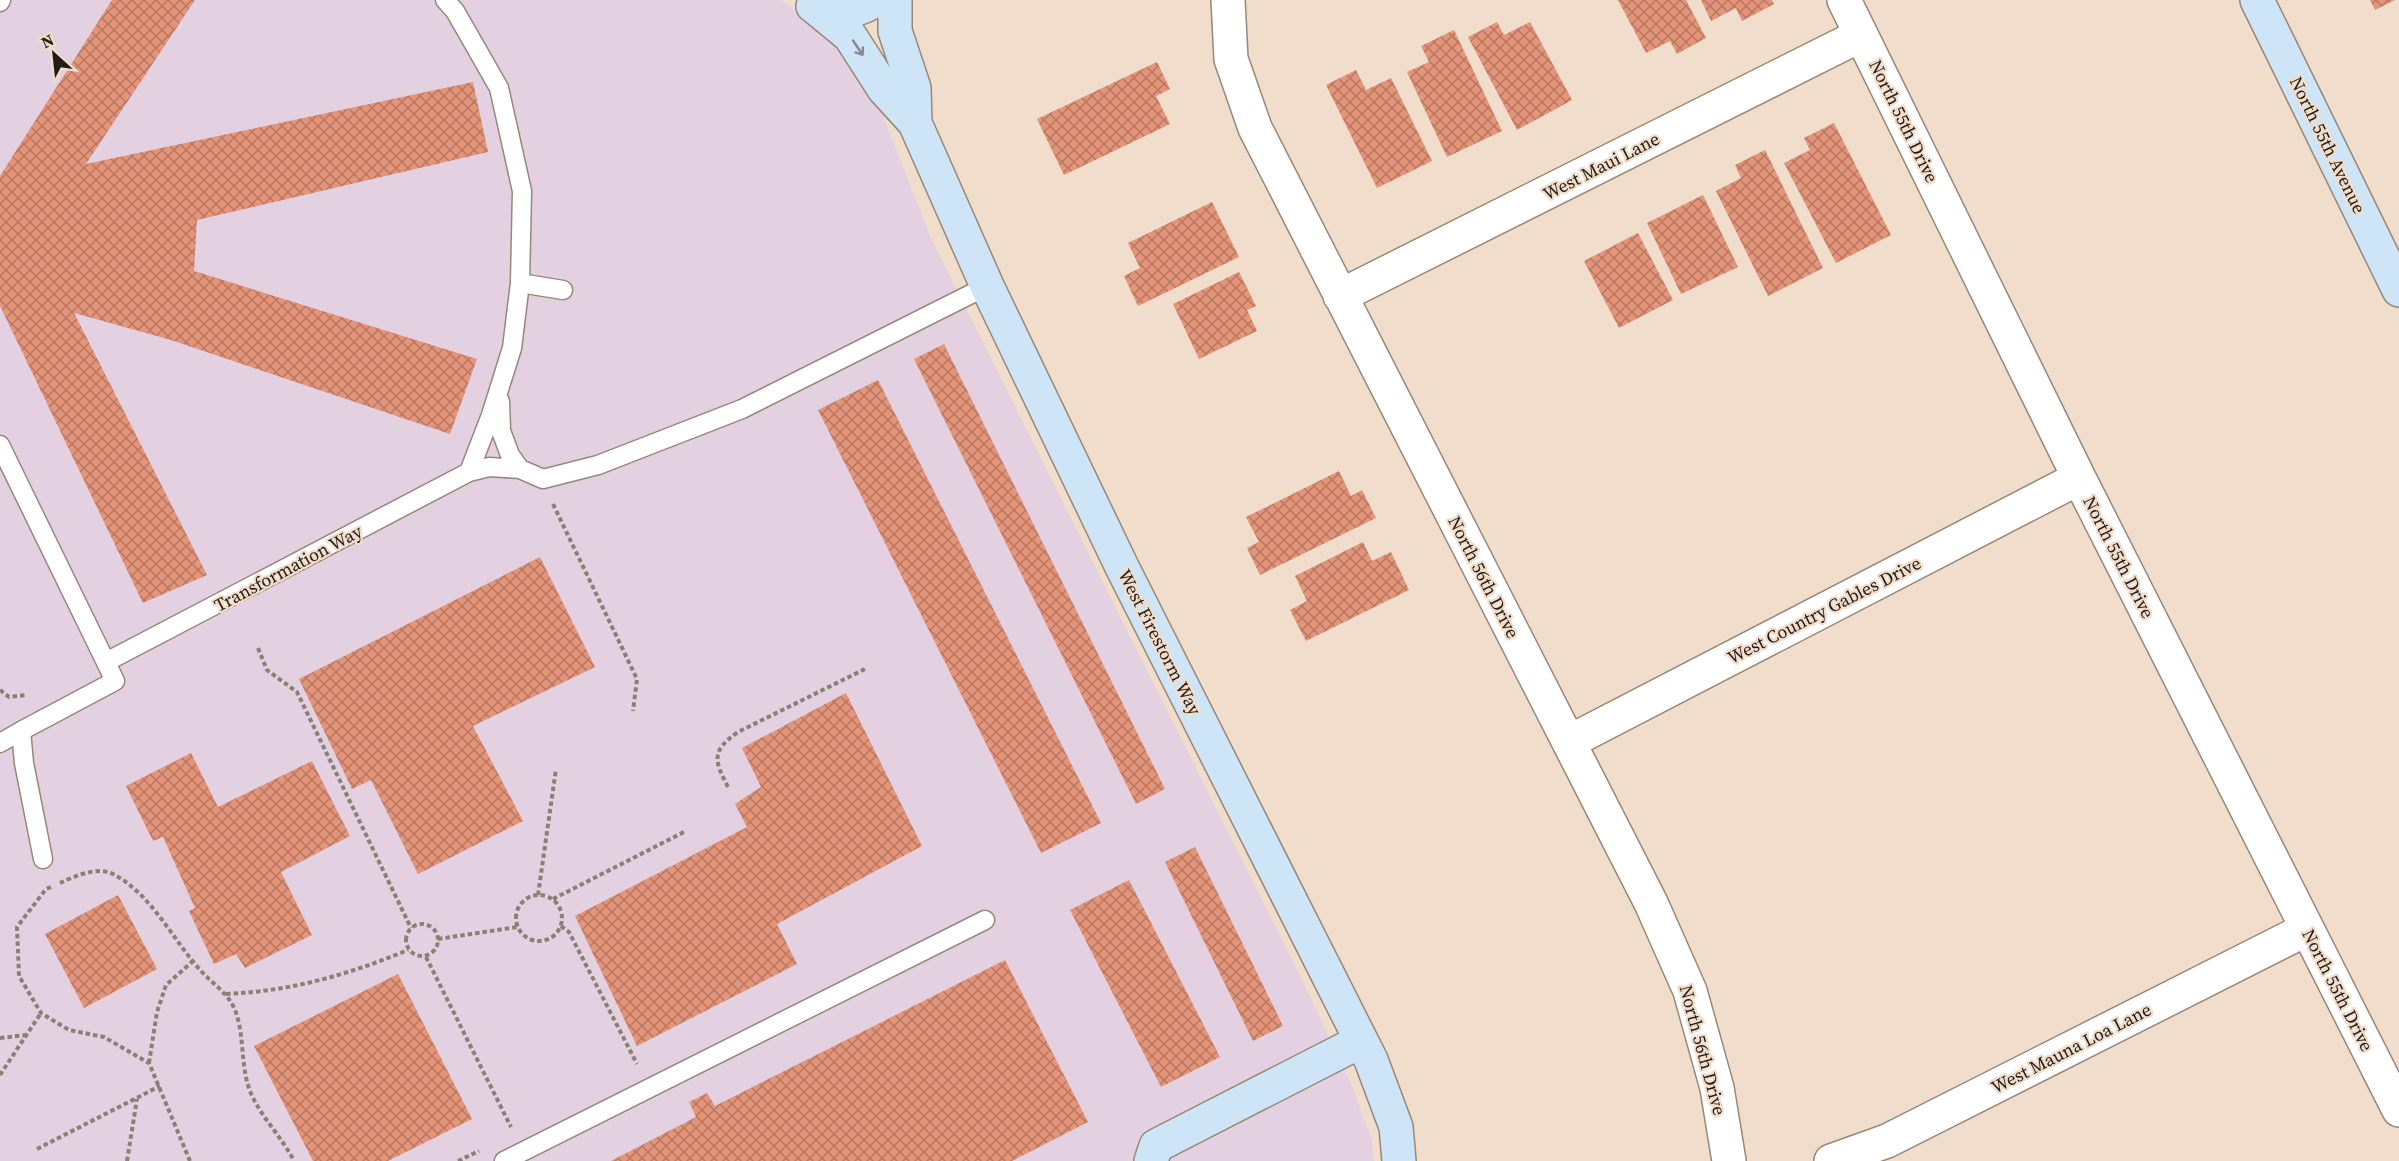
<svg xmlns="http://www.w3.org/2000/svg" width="2399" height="1161" font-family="'Source Serif 4',serif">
<defs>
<pattern id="building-cross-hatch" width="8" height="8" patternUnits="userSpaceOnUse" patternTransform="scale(1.5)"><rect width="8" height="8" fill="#e49479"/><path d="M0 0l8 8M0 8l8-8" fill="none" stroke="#b87862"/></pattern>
</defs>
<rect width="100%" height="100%" fill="#f1ddcc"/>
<path fill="#e3d1e1" d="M0 0H780L829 29 874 93 932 241 1302 980 1352 1086 1372 1141 1374 1161H0Z"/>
<path fill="url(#building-cross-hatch)" d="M112 0H195L86 164 473 82 488 152 197 220 194 271 477 359 450 434 171 340 74 313 207 575 143 603 0 306V176Z
M1618 0H1686L1706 38 1677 54 1670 41 1646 53Z
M1701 0H1772L1774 4 1742 21 1736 8 1711 21Z
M2370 0H2395L2375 10Z
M1497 22 1504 35 1530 22 1572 100 1517 130 1468 37Z
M1454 30 1502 131 1447 157 1407 72 1429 62 1421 46Z
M1157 62 1170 89 1156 96 1170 124 1064 175 1037 119Z
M1356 70 1366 90 1391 78 1432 161 1377 188 1326 85Z
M1834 123 1891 235 1836 263 1784 163 1810 150 1804 138Z
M1765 150 1823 268 1768 296 1716 191 1741 178 1735 165Z
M1703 195 1738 267 1681 294 1647 223Z
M1212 202 1239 257 1138 306 1124 276 1140 268 1128 243Z
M1638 233 1673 300 1619 328 1584 261Z
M1239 272 1256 306 1247 310 1257 331 1199 359 1173 304Z
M944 344 1165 789 1136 804 914 359Z
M878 380 1101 823 1041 853 818 410Z
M1339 471 1351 496 1362 490 1376 518 1260 575 1247 548 1259 542 1246 517Z
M1363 542 1372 561 1391 552 1409 590 1306 641 1290 610 1307 601 1295 576Z
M540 557 595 667 473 726 523 821 418 874 371 780 352 789 299 679Z
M846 693 922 846 777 924 797 964 637 1046 575 916 747 827 735 804 761 787 742 748Z
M191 753 218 807 312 761 350 836 281 872 312 935 245 968 236 954 214 964 189 911 195 908 163 837 153 841 126 786Z
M1195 847 1283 1026 1253 1041 1165 862Z
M1129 880 1220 1057 1161 1087 1070 910Z
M118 895 157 969 84 1008 45 934Z
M1005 960 1088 1122 1012 1161H611L696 1117 689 1102 707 1093 715 1106Z
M398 974 472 1119 388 1161H313L254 1046Z"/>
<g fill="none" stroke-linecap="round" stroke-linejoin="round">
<g stroke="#998777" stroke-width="21">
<path id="lane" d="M445 0 455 11 499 88 522 191 520 283 563 290
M0 2 1 0
M500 401 501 431 510 455 520 469 543 479 598 465 742 409 987 286
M0 445 115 681 21 731 24 763 43 859
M469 472 489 467 520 469
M106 662 469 472 491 415 512 348 520 283
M0 743 21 731
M504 1161 985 920"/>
</g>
<g stroke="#998777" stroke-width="36">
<path id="street" d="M1228 0 1231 59 1255 128 1651 903 1690 991 1717 1088 1729 1161
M1844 0 2079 478 2399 1110
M1340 296 1861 35
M1569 742 2079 478
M1831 1161 1887 1141 2307 929"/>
</g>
<g stroke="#998777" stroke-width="36">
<path id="secondary" d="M895 0V31L914 88 915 123
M2257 0 2399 290
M813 6C835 17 856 12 876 0
M816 8 850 36 884 89 915 123 987 286 1122 567 1371 1060 1396 1127 1399 1161
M1151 1161 1156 1146 1361 1041"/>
</g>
<path stroke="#8c7f73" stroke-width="4" stroke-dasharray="4.5 3" stroke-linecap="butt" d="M553 504 637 679 633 711
M258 648 267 670 297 692 411 928
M0 690 9 697 27 695
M728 787C714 760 711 751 738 732L865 669
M60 883C75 876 98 866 113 874 152 894 174 942 202 972 214 985 228 993 235 1010 245 1036 240 1065 250 1091 260 1116 282 1137 294 1161
M51 887 46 889 17 927 19 976 41 1013 69 1030 104 1037 149 1063 190 1161
M538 895 556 769
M516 918a23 23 0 1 1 46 0a23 23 0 1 1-46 0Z
M553 899 684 832
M406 940a16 16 0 1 1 32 0a16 16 0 1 1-32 0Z
M561 926 569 932 637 1064
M438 939 517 927
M426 957 511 1127
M226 994C292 991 347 975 408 950
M0 1038 27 1035
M149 1063 157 1012 166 985 193 961
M0 1075 41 1013
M37 1149 160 1086
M127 1161 137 1099
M458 1161 479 1151"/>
<use href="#lane" stroke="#fff" stroke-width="18"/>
<use href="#street" stroke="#fff" stroke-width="33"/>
<use href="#secondary" stroke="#cee4f7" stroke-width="33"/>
</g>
<defs><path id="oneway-shaft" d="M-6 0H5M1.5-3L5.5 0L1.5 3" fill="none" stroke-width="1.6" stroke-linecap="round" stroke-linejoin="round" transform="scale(1.5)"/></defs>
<use stroke="#818a92" href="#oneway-shaft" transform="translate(858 48) rotate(56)"/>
<g text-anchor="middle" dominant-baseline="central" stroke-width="4.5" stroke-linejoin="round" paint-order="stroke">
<g font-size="18" fill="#231c16" stroke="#f1ddcc">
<text transform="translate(1904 121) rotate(64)">North 55th Drive</text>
<text transform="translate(2328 145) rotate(64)">North 55th Avenue</text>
<text transform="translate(1601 166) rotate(-27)">West Maui Lane</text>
<text transform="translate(2119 557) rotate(63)">North 55th Drive</text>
<text transform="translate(288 568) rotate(-28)">Transformation Way</text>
<text transform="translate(1484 577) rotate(63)">North 56th Drive</text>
<text transform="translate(1824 610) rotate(-27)">West Country Gables Drive</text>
<text transform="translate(1160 642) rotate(63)">West Firestorm Way</text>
<text transform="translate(2338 990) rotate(63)">North 55th Drive</text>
<text transform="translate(2071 1048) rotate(-27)">West Mauna Loa Lane</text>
<text transform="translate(1703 1050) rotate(75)">North 56th Drive</text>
</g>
</g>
<g transform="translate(54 54) rotate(333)" stroke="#f1ddcc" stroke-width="4.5" paint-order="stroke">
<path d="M0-4.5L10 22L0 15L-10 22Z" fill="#231c16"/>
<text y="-9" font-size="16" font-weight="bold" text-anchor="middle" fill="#231c16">N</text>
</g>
</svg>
